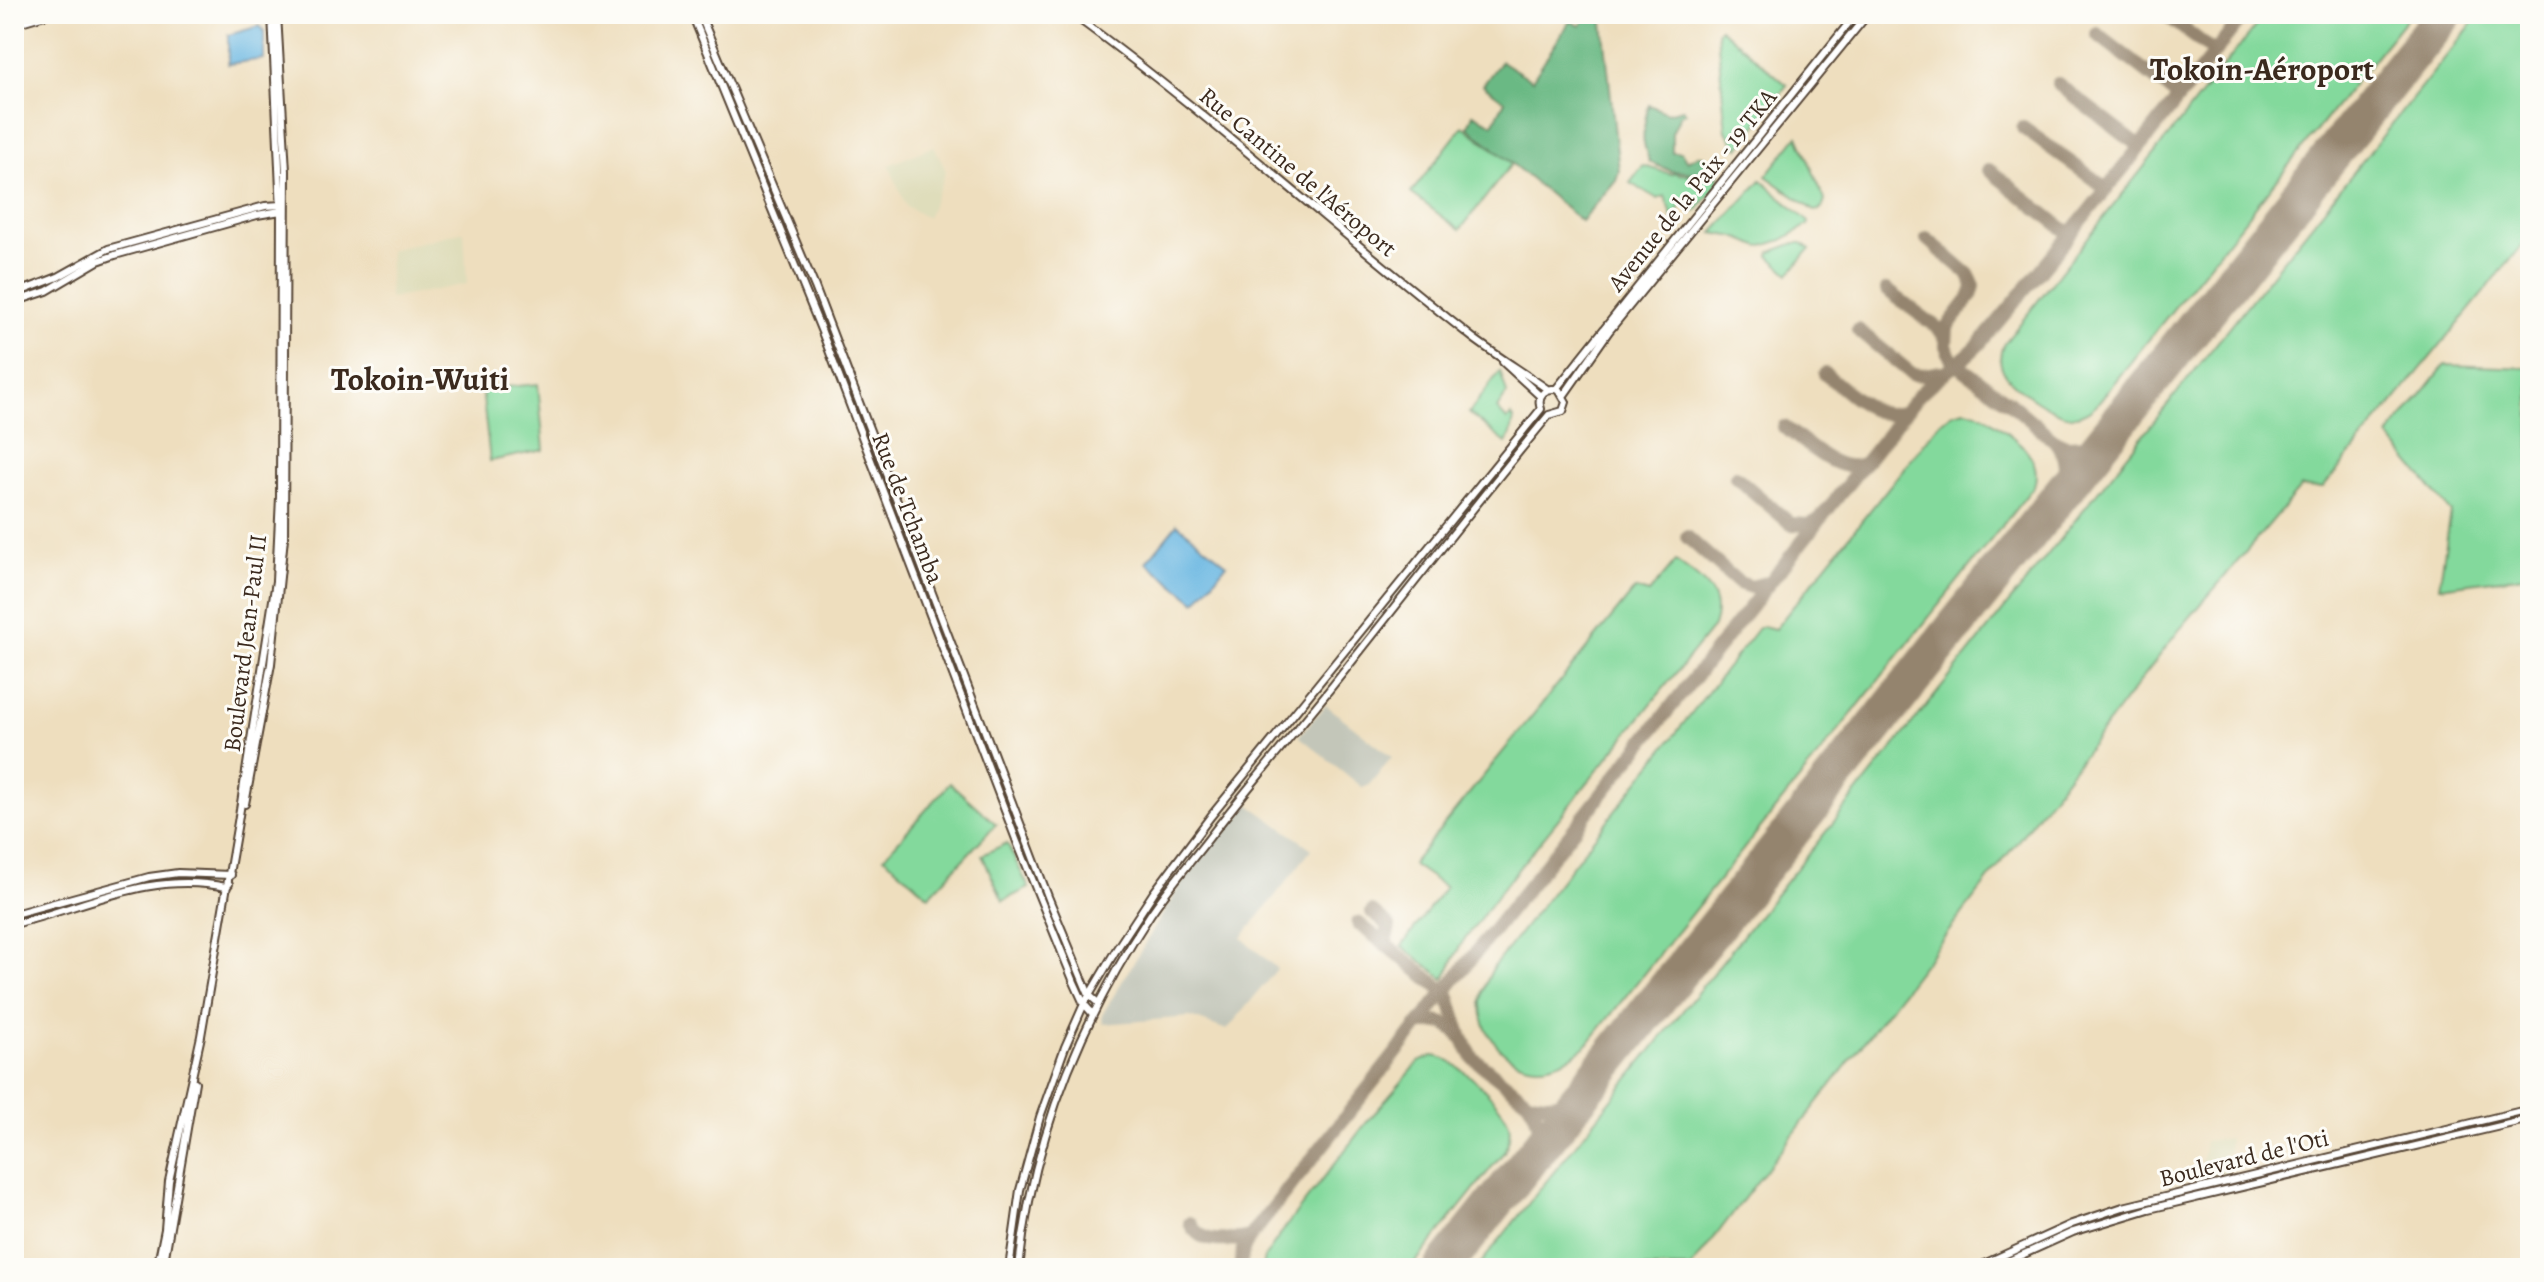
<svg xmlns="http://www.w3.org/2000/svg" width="2544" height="1282" font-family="Alegreya,serif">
<rect width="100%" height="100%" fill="#fdfcf7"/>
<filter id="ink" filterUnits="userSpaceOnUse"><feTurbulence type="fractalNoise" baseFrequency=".0125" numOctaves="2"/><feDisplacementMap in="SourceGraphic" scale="16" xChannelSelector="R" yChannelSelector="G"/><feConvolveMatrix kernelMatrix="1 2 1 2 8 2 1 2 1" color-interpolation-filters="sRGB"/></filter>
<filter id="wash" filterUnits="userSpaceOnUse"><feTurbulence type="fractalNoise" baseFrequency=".006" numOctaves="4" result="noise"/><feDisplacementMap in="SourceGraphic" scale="32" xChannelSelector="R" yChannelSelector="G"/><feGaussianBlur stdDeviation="1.8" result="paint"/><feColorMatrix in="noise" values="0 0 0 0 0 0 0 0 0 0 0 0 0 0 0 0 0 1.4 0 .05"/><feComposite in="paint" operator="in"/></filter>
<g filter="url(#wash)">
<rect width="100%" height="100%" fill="#eedebe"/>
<path fill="#dfddbb" d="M934 146 946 171 927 218 906 206 889 165Z
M464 231 467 284 389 299 390 250Z
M2229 1138 2228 1153H2224L2226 1174 2199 1180 2205 1141Z"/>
<path fill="#c3c6b9" d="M1326 705 1392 757 1368 786 1362 787 1299 736Z
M1246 802 1312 849 1242 938 1277 969 1227 1030 1190 1017 1103 1024 1102 1015 1181 884Z"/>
<path fill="#83d99c" stroke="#5f825d" stroke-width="2" d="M2265 14H2410L2097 404C2091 410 2084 415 2075 416 2058 418 2016 389 2006 375 1999 366 1999 355 2003 345Z
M2480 14H2530V236L2323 488 2301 487 2180 629 1691 1268H1477Z
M1720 28 1787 85 1739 148 1726 131 1717 32Z
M1463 126 1512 163 1460 230 1411 193Z
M1798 136 1825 200C1824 206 1821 211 1815 211L1766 176Z
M1643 166 1671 174 1676 172 1678 174 1719 177V184L1695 212 1683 201 1676 214 1672 218 1665 196 1658 199 1630 183Z
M1761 180 1809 222 1808 225 1782 240 1760 247 1736 237 1713 233Z
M1795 243H1802L1810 249 1789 274 1769 256 1771 252Z
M2445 365 2530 368V575L2439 587 2451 512 2388 436Z
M1500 371 1507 394 1497 409 1507 420 1511 416 1514 419 1511 434 1506 443 1469 413Z
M538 384 544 450 490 461 482 389Z
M1965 410 1977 412 1986 417C2008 434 2045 453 2034 486L1585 1047C1572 1057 1557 1066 1539 1066 1506 1066 1480 1033 1481 1002 1482 988 1489 977 1494 966L1758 628 1763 626 1775 629 1940 423 1953 413Z
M1676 561C1700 580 1725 592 1713 627L1502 889 1460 946 1444 979 1402 946 1445 887 1412 864 1635 589 1649 593Z
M950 783 996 824 929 896 884 857Z
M1007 843 1029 888 1003 901 982 855Z
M1433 1056C1454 1056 1501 1102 1508 1121 1512 1132 1509 1142 1504 1152L1411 1268H1263L1265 1257 1287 1225 1367 1122 1419 1062Z"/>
<path fill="#6ab984" stroke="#527251" stroke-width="2" d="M1589 14H1602L1619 171 1616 180 1581 221 1468 127 1473 114 1493 124 1505 101 1483 85 1501 61 1532 80 1570 21 1580 26Z
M1649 105 1667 113 1683 109 1686 113 1680 115 1672 133V152H1681L1687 161 1699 155 1705 157 1715 167 1718 166 1719 175 1671 171 1649 162C1648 155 1645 150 1644 143 1642 137 1646 112 1649 105Z"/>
<path fill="#66b5e1" stroke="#507080" stroke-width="2" d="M260 26 264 31V59L228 64V35Z
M1177 524 1227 564 1196 602 1146 562Z"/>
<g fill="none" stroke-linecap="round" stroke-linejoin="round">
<path stroke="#94846e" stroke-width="14" d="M2165 14 2214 52
M2097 34 2179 97
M2058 84 2140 147
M2023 128 2106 188
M1989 170 2070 234
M1927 239 1968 274 1974 286 1971 296 1947 327 1946 346 1953 362 2010 403 2055 441 2066 446 2090 445 2109 432
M1887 290 1939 329 1945 337
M1858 330 1912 374 1925 375 1941 372
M1825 374C1848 391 1877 425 1906 411
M1784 427C1806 442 1838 477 1865 463
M2055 441C2069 459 2067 477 2058 496
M1736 477 1791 524 1809 525 1820 519
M1687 537 1739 583 1751 587 1770 582
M1372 912 1389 926 1386 940 1388 946
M1358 923 1448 994 1462 1038 1473 1058 1528 1101
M1420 1025C1436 1019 1448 1022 1459 1035
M1527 1163C1541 1140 1544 1124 1528 1101 1555 1109 1573 1101 1591 1080
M1190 1223C1201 1246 1228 1241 1250 1237
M1240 1268 1243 1249 1250 1237 1917 397C1936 375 1962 364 1981 342 2072 235 2158 124 2245 14"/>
<path stroke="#94846e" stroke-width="38" d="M1443 1268 2444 14"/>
</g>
</g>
<g filter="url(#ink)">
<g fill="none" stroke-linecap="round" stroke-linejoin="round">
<g stroke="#564536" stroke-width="10">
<path id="tertiary" d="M692 14 822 332 1017 842 1074 982 1084 1004 1092 1013
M700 14 815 287 1049 899 1089 995 1097 1002
M14 914 149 877 178 873 231 875
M14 924C88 906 149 871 226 887L229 884"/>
</g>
<g stroke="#564536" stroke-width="10">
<path id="secondary" d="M1072 14C1211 115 1337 232 1473 338 1497 356 1523 372 1547 389
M14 24 48 14
M14 294 58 277 108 249 265 206 281 205
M14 302 47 291 98 261 115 255 257 215 281 211
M1503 362 1540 396
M1556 389 1856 14
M1564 395 1609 331 1868 14
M245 804 271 664 284 538 286 171 277 14
M157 1268 165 1229 169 1181 201 1036 238 822 276 581 280 497 281 211 272 14
M163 1268 195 1082
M1009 1268 1020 1190 1040 1117 1065 1047 1084 1004 1116 950 1154 892 1211 816 1541 409C1536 395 1546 386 1559 390L1566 402 1563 411 1549 415C1477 502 1408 591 1338 679 1295 733 1250 784 1209 838 1189 864 1168 888 1150 915 1080 1022 1032 1140 1019 1268
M1975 1268 2072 1224 2123 1207 2530 1109
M1993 1268 2073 1232 2149 1209 2530 1119"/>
</g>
<use href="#tertiary" stroke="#fff" stroke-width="6"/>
<use href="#secondary" stroke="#fff" stroke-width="6"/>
</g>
</g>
<g text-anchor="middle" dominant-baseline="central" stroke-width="6" stroke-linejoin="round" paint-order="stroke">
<g font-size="24" fill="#3b2a1e" stroke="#fdfcf7">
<text transform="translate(1298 172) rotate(40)">Rue Cantine de l'Aéroport</text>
<text transform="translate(1692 190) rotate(-51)">Avenue de la Paix - 19 TKA</text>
<text transform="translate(908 508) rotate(69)">Rue de Tchamba</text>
<text transform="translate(245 643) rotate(-83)">Boulevard Jean-Paul II</text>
<text transform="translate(2244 1158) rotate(-14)">Boulevard de l'Oti</text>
</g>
<g font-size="32" font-weight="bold" fill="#3b2a1e" stroke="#fdfcf7">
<text x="2262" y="69">Tokoin-Aéroport</text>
<text x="420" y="379">Tokoin-Wuiti</text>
</g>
</g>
<rect width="2544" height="1282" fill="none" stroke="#fdfcf7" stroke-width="48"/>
</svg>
